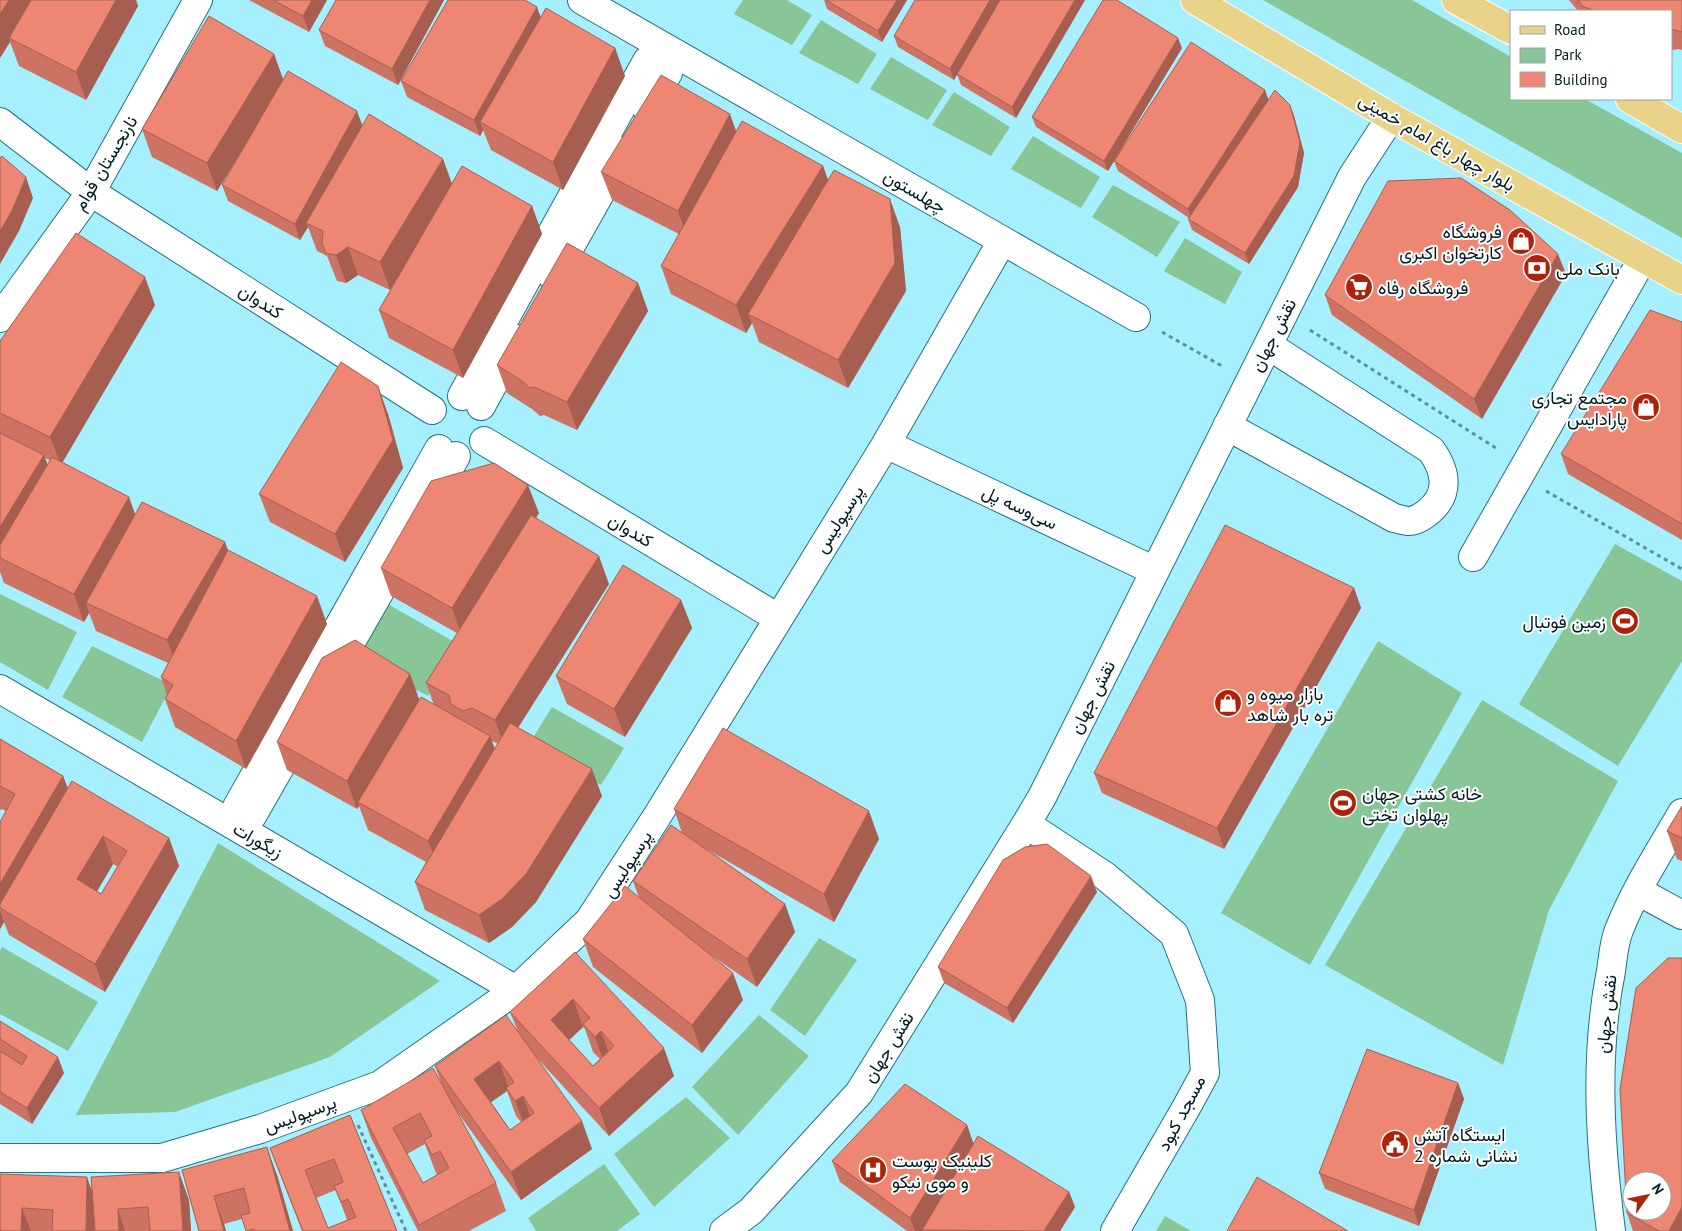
<svg xmlns="http://www.w3.org/2000/svg" width="1682" height="1231" font-family="'PT Sans',Vazirmatn,sans-serif">
<rect width="100%" height="100%" fill="#a6effe"/>
<path fill="#88c597" d="M743 0H787L812 15 792 45 734 14Z
M1263 0H1412L1511 57V99H1585L1682 153V238Z
M821 20 877 54 858 84 799 53Z
M891 57 947 90 928 120 870 89Z
M954 92 1010 127 991 156 932 125Z
M1033 136 1100 177 1081 208 1011 169Z
M1113 185 1180 222 1157 257 1092 217Z
M1185 238 1242 272 1225 304 1164 271Z
M1615 544 1682 581V661L1618 766 1519 704Z
M0 594 77 632 48 690 0 662Z
M386 603 458 644 428 696 354 657Z
M1378 641 1462 693 1310 965 1221 913Z
M92 646 172 685 142 742 62 697Z
M1482 700 1618 781 1549 910 1503 1065 1325 965Z
M552 707 624 748 601 785 529 744Z
M218 843 440 981 330 1057 175 1112 76 1115Z
M819 938 857 960 805 1036 770 1010Z
M2 947 98 1002 68 1051 0 1014V951Z
M759 1015 809 1056 738 1135 692 1087Z
M686 1097 730 1138 654 1207 614 1154Z
M604 1164 640 1214 617 1231H536L528 1218Z
M1165 1216 1191 1231H1156Z"/>
<g fill="none" stroke-linecap="round" stroke-linejoin="round">
<g stroke="#25717f" stroke-width="30">
<path id="minor" d="M582 0 1136 317
M0 122 91 192 432 410
M553 277 624 151
M0 318 91 192 198 0
M462 396 647 61 668 73 647 109
M481 406 518 339
M1227 426 1394 518C1399 519 1405 521 1410 521 1415 521 1423 516 1427 513 1450 495 1447 472 1431 450L1268 345
M484 441 778 618
M886 444 1155 571
M426 509 456 456
M1473 557 1643 258
M332 675 404 549
M0 689 516 990
M303 727 252 816 237 807 439 449
M1026 824 1105 876 1174 934 1200 1000 1205 1073 1186 1108 1115 1231
M1638 891 1682 915
M0 1158H162L260 1129 380 1085 516 990 589 921 656 818 886 444 1002 241
M724 1231 751 1211 859 1093 1026 824 1042 797 1352 177 1391 117
M1611 1231C1600 1145 1594 1056 1611 971 1613 957 1614 942 1619 930 1635 889 1660 851 1682 813"/>
</g>
<g stroke="#fff" stroke-width="30">
<path id="major" d="M1195 0 1391 117 1682 280
M1456 0 1511 30
M1630 99 1682 129"/>
</g>
<path stroke="#5c919c" stroke-width="3" stroke-dasharray="4 4" stroke-linecap="butt" d="M1310 330 1499 450
M1162 332 1222 366
M1546 491 1682 569
M358 1125 406 1231"/>
<use href="#minor" stroke="#fff" stroke-width="28"/>
<use href="#major" stroke="#e9d389" stroke-width="28"/>
</g>
<path fill="#cc7363" fill-rule="evenodd" d="M0 0H136L138 6 86 100 19 66 10 42 0 58Z
M249 0H327L309 32Z
M336 0H444L398 85 325 46 319 30Z
M824 0H907L882 42 827 9Z
M915 0H1085L1016 118 961 85 957 74 954 80 898 47 894 36Z
M1569 0H1682V50L1679 49 1671 50V11H1578Z
M540 17 615 48 625 76 563 190 491 150 483 130 480 136 407 97 401 81Z
M1182 48 1122 147 1269 99 1290 105 1294 116 1304 153 1298 187 1249 264 1192 230 1188 219 1189 218 1118 171 1114 161 1108 171 1036 127 1032 117Z
M274 54 283 80 363 126 443 159 452 184 532 206 542 234 463 378 389 338 379 310 403 268 390 290 358 275 346 283 337 281 327 256 317 251 308 227 300 240 228 201 222 185 245 146 217 191 152 157 142 129Z
M736 132 823 166 828 180 900 227 906 291 848 388 759 342 752 323 746 333 671 294 661 266 679 234 612 200 601 172Z
M1566 274 1482 419 1332 315 1325 295Z
M638 283 648 311 577 430 544 415 540 416 532 409 507 393 497 365Z
M155 305 62 462 135 515 225 542 228 551 327 624 246 769 175 727 165 699 167 695 161 677 168 663 96 631 89 613 84 622 4 583 0 572V341ZM45 458 50 460 48 465Z
M1682 322V540L1568 474 1561 454Z
M388 414 403 468 345 562 270 522 259 494Z
M539 513 536 518 609 584 518 728 602 796 536 902 512 927 489 943 425 910 415 882 426 862 368 830 359 806 357 809 287 770 277 742 410 674 419 699 434 705 426 683 457 633 391 596 381 568ZM492 741 498 744 495 749Z
M1354 588 1361 608 1224 849 1102 793 1094 773Z
M681 600 692 628 625 737 567 704 556 676Z
M0 739 63 776 68 788 169 838 179 866 105 992 9 935 4 922 0 929V822L6 811 1 809 0 811ZM113 864 118 867 101 894 97 891Z
M1682 806V861L1677 859 1667 831Z
M674 809 879 839 834 922 706 849 785 904 795 932 757 987 711 955 743 1000 702 1053 593 967 583 939 639 898 633 881 682 833Z
M1097 892 1013 1023 944 983 938 967Z
M575 952 674 1076 609 1136 536 1057 592 1149 521 1200 453 1106 496 1183 506 1211 469 1231H418L371 1138 361 1110 441 1082 435 1066 517 1029 510 1012ZM583 1027 585 1029 593 1052 600 1059 593 1066 569 1040ZM507 1091 516 1116 521 1122 510 1130 491 1102ZM425 1144 434 1168 437 1175 423 1183 407 1154Z
M0 1021 64 1073 32 1124 0 1104Z
M1458 1083 1464 1099 1419 1226 1325 1189 1319 1173Z
M350 1115 397 1231H302L270 1148ZM336 1190 347 1220 328 1228 316 1198Z
M967 1125 973 1143 1069 1192 1075 1207 1060 1231H907L840 1182 832 1161Z
M182 1170 277 1175 293 1231H246L242 1219 224 1224 226 1231H199Z
M0 1174 92 1190 189 1200 191 1231H0Z
M1627 1213 1682 1231H1633Z"/>
<path fill="#a65e50" d="M9 0H36L9 38 10 42 0 58V14Z
M116 0H136L138 6 86 100 76 72Z
M312 0H327L309 32 303 16Z
M430 0H444L398 85 392 69Z
M897 0H907L882 42 878 31Z
M990 0H1001L954 80 950 69Z
M1075 0H1085L1016 118 1012 107Z
M537 7 543 23 480 122 483 130 480 136 474 120Z
M1178 38 1182 48 1108 171 1104 161Z
M615 48 625 76 563 190 553 162Z
M274 54 284 82 217 191 207 163Z
M1265 90 1269 101 1192 220 1188 209Z
M1290 105 1294 116 1304 153 1298 187 1249 264 1245 253Z
M357 111 363 127 306 223 308 227 300 240 295 224Z
M730 114 740 142 688 239 678 211Z
M443 159 453 187 390 290 380 262Z
M823 166 833 194 748 314 752 323 746 333 736 305Z
M26 177 33 198 19 231 0 264V231Z
M890 199 900 227 906 291 848 388 838 360Z
M532 206 542 234 463 378 453 350Z
M348 247 358 275 346 283 336 255Z
M1558 254 1566 274 1482 419 1474 399Z
M145 277 155 305 61 465 50 437Z
M638 283 648 311 577 430 567 402Z
M378 386 388 414 403 468 345 562 335 534Z
M44 455 54 483 0 558V527Z
M528 485 539 513 462 636 452 608Z
M129 497 139 525 86 603 89 613 84 622 74 594Z
M225 542 235 570 178 668 167 640Z
M599 556 609 584 505 748 495 720Z
M1354 588 1361 608 1224 849 1217 828Z
M317 596 327 624 246 769 236 741Z
M681 600 692 628 625 737 614 709Z
M410 674 420 702 358 802 359 806 357 809 347 781Z
M490 736 500 764 439 869 428 841Z
M592 769 602 796 536 902 512 927 489 943 479 915Z
M63 776 73 804 0 908V884Z
M869 811 879 839 834 922 824 894Z
M103 836 113 864 88 907 77 879Z
M169 838 179 866 105 992 95 964Z
M1091 876 1097 892 1013 1023 1007 1008Z
M785 904 795 932 757 987 747 959Z
M0 911 4 922 0 929Z
M733 973 743 1000 702 1053 692 1025Z
M573 999 583 1027 561 1048 551 1020Z
M601 1031 611 1059 605 1065 595 1037Z
M664 1048 674 1076 609 1136 599 1108Z
M58 1057 64 1073 32 1124 27 1108Z
M499 1061 509 1089 506 1088 507 1091 484 1107 474 1079Z
M1458 1083 1464 1099 1419 1226 1414 1210Z
M523 1096 533 1124 526 1129 515 1101Z
M582 1121 592 1149 521 1200 511 1172Z
M967 1125 974 1145 922 1231H915L910 1218Z
M267 1147 277 1175 293 1231H290Z
M179 1172 189 1200 191 1231H183Z
M87 1177 97 1205V1231H86Z
M1069 1192 1075 1207 1060 1231H1044Z
M214 1196 224 1224 226 1231H224Z
M1682 1207V1231H1669Z
M22 1208 31 1231H21Z
M118 1209 125 1231H119Z"/>
<path fill="#ed8673" stroke="#a65e50" fill-rule="evenodd" d="M0 0H9L0 14Z
M31 0H116L76 72 9 38Z
M273 0H312L303 16Z
M336 0H430L392 69 319 30Z
M448 0H525L537 7 474 120 401 81Z
M826 0H897L878 31Z
M915 0H990L950 69 894 36Z
M1000 0H1075L1012 107 957 74Z
M1103 0H1117L1178 38 1104 161 1032 117Z
M1578 0H1682V32L1671 29V11H1595L1582 6Z
M546 8 615 48 553 162 480 122Z
M209 16 274 54 207 163 142 129Z
M1191 42 1265 90 1188 209 1114 161Z
M288 71 357 111 295 224 222 185Z
M661 75 730 114 678 211 601 172Z
M1275 90 1290 105 1300 142 1294 176 1245 253 1188 219Z
M369 114 443 159 380 262 348 247 336 255 326 253 322 243 323 231 306 223Z
M742 121 823 166 736 305 661 266Z
M2 156 26 177 12 211 0 231V158Z
M462 166 532 206 453 350 379 310Z
M834 170 890 199 895 263 838 360 748 314Z
M1461 178 1510 210 1558 254 1474 399 1325 295 1388 181Z
M76 233 145 277 50 437 0 413V341Z
M567 243 638 283 567 402 534 387 530 388 522 381 497 365Z
M1650 310 1682 322V524L1561 454Z
M341 362 378 386 393 440 335 534 259 494Z
M0 433 44 455 0 527Z
M52 457 129 497 74 594 0 558V545Z
M494 463 528 485 452 608 381 568 431 481Z
M142 502 225 542 167 640 86 603Z
M531 515 599 556 495 720 472 708 463 711 451 704 449 695 426 683Z
M1225 525 1354 588 1217 828 1094 773Z
M228 550 317 596 236 741 165 699 173 685 161 677Z
M623 565 681 600 614 709 556 676Z
M355 640 410 674 347 781 277 742 322 658Z
M421 697 490 736 428 841 358 802Z
M510 723 592 769 526 874 502 899 479 915 415 882Z
M723 728 869 811 824 894 674 809Z
M0 739 63 776 0 884V822L15 794 0 786Z
M72 781 169 838 95 964 0 908V904ZM103 836 127 851 101 894 77 879Z
M1682 806V838L1667 831Z
M671 825 785 904 747 959 633 881Z
M1047 844 1091 876 1007 1008 938 967 1003 860 1025 847Z
M625 886 733 973 692 1025 583 939Z
M575 952 664 1048 599 1108 510 1012ZM573 999 590 1018 583 1024 595 1037 601 1031 614 1046 593 1066 551 1020Z
M1668 958H1682V1207L1669 1231H1659L1627 1213 1620 1089 1636 988ZM1632 1181H1662V1211H1632Z
M506 1015 582 1121 511 1172 435 1066ZM499 1061 514 1082 506 1088 515 1101 523 1096 534 1113 510 1130 474 1079Z
M0 1021 58 1057 27 1108 0 1092V1051L22 1065 27 1056 0 1039Z
M1367 1049 1458 1083 1414 1210 1319 1173Z
M433 1068 496 1183 419 1225 361 1110ZM420 1113 432 1136 424 1140 432 1155 440 1151 449 1168 423 1183 393 1128Z
M905 1084 967 1125 910 1218 832 1161Z
M350 1115 397 1231H303L270 1148ZM334 1159 343 1182 334 1186 341 1202 348 1199 356 1217 328 1228 305 1170Z
M978 1136 1069 1192 1044 1231 922 1230Z
M267 1147 290 1231H255L254 1229 246 1231 241 1215 250 1213 244 1188 214 1196 224 1231H199L182 1170Z
M179 1172 183 1231H150L148 1207 118 1209 119 1231H95L91 1177Z
M0 1174 87 1177 86 1231H52L53 1210 22 1208 21 1231H0Z
M1257 1177 1348 1231H1227Z"/>
<defs>
<g id="shop-disc" transform="scale(1.4375)"><circle r="9.5" fill="#af220a" stroke="#fff"/><path d="M-5-2.5h2.3a2.7 3.5 0 0 1 5.4 0H5L5.5 6h-11ZM-1.5-2.5h3a1.5 2.3 0 0 0-3 0Z" fill="#fff"/></g>
<g id="bank-disc" transform="scale(1.4375)"><circle r="9.5" fill="#af220a" stroke="#fff"/><path d="M-6-4H6V4H-6ZM0-2.3a2.3 2.3 0 1 0 0 4.6a2.3 2.3 0 1 0 0-4.6Z" fill="#fff"/></g>
<g id="supermarket-disc" transform="scale(1.4375)"><circle r="9.5" fill="#af220a" stroke="#fff"/><path d="M-6-5.5h2.5l.6 2H6L4.5 2H-2.5L-4.4-4H-6ZM-1.5 3.2a1.3 1.3 0 1 0 .1 0ZM3 3.2a1.3 1.3 0 1 0 .1 0Z" fill="#fff"/></g>
<g id="stadium-disc" transform="scale(1.4375)"><circle r="9.5" fill="#af220a" stroke="#fff"/><path d="M0-5a6.5 5 0 1 0 0 10a6.5 5 0 1 0 0-10ZM-3.5-1.8h7v3.6h-7Z" fill="#fff"/></g>
<g id="civic-disc" transform="scale(1.4375)"><circle r="9.5" fill="#af220a" stroke="#fff"/><path d="M-.6-6.5H3V-4.5H.6V-3L4-1V1h2V6H-6V1h2V-1L-.6-3ZM-1.2 2.5V6h2.4V2.5Z" fill="#fff"/></g>
<g id="hospital-disc" transform="scale(1.4375)"><circle r="9.5" fill="#af220a" stroke="#fff"/><path d="M-5-5h3v3.5h4V-5h3V5h-3V1.5h-4V5h-3Z" fill="#fff"/></g>
</defs>
<g fill-rule="evenodd">
<use href="#shop-disc" x="1521" y="241"/>
<use href="#bank-disc" x="1537" y="268"/>
<use href="#supermarket-disc" x="1359" y="287"/>
<use href="#shop-disc" x="1646" y="407"/>
<use href="#stadium-disc" x="1625" y="621"/>
<use href="#shop-disc" x="1228" y="703"/>
<use href="#stadium-disc" x="1343" y="803"/>
<use href="#civic-disc" x="1395" y="1144"/>
<use href="#hospital-disc" x="873" y="1170"/>
</g>
<g text-anchor="middle" dominant-baseline="central" stroke-width="4" stroke-linejoin="round" paint-order="stroke">
<g font-size="18" fill="#001c22" stroke="#fff">
<text transform="translate(1437 142) rotate(30)">بلوار چهار باغ امام خمینی</text>
<text transform="translate(105 163) rotate(-59)">نارنجستان قوام</text>
<text transform="translate(915 191) rotate(30)">چهلستون</text>
<text transform="translate(261 301) rotate(33)">کندوان</text>
<text transform="translate(1273 335) rotate(-63)">نقش جهان</text>
<text transform="translate(1020 507) rotate(25)">سی‌وسه پل</text>
<text transform="translate(839 519) rotate(-58)">پرسپولیس</text>
<text transform="translate(631 530) rotate(31)">کندوان</text>
<text transform="translate(1092 697) rotate(-63)">نقش جهان</text>
<text transform="translate(258 840) rotate(30)">زیگورات</text>
<text transform="translate(627 864) rotate(-57)">پرسپولیس</text>
<text transform="translate(1606 1014) rotate(-84)">نقش جهان</text>
<text transform="translate(888 1047) rotate(-58)">نقش جهان</text>
<text transform="translate(1181 1113) rotate(-62)">مسجد کبود</text>
<text transform="translate(300 1114) rotate(-20)">پرسپولیس</text>
</g>
<g font-size="18" fill="#001c22" stroke="#fff" text-anchor="start">
<text x="1502" y="231" text-anchor="end">فروشگاه<tspan x="1502" dy="21">کارتخوان اکبری</tspan></text>
<text x="1556" y="268">بانک ملی</text>
<text x="1378" y="287">فروشگاه رفاه</text>
<text x="1627" y="397" text-anchor="end">مجتمع تجاری<tspan x="1627" dy="21">پارادایس</tspan></text>
<text x="1606" y="621" text-anchor="end">زمین فوتبال</text>
<text x="1247" y="693">بازار میوه و<tspan x="1247" dy="21">تره بار شاهد</tspan></text>
<text x="1362" y="793">خانه کشتی جهان<tspan x="1362" dy="21">پهلوان تختی</tspan></text>
<text x="1414" y="1134">ایستگاه آتش<tspan x="1414" dy="21">نشانی شماره 2</tspan></text>
<text x="892" y="1160">کلینیک پوست<tspan x="892" dy="21">و موی نیکو</tspan></text>
</g>
</g>
<rect x="1510" y="10" width="162" height="90" fill="#ffffff" stroke="#99a4a7"/>
<rect x="1520" y="26" width="25" height="8" fill="#e9d389" stroke="#99a4a7"/>
<text x="1554" y="35" font-size="15" fill="#001c22">Road</text>
<rect x="1520" y="48" width="25" height="15" fill="#88c597" stroke="#99a4a7"/>
<text x="1554" y="60" font-size="15" fill="#001c22">Park</text>
<rect x="1520" y="72" width="25" height="15" fill="#ed8673" stroke="#99a4a7"/>
<text x="1554" y="85" font-size="15" fill="#001c22">Building</text>
<g transform="translate(1647 1196) rotate(57)"><circle r="24" fill="#ffffff" stroke="#99a4a7"/>
<path d="M0-4L9 19L0 12L-9 19Z" fill="#af220a"/>
<text y="-8" font-size="14" font-weight="bold" text-anchor="middle" fill="#001c22">N</text>
</g>
</svg>
